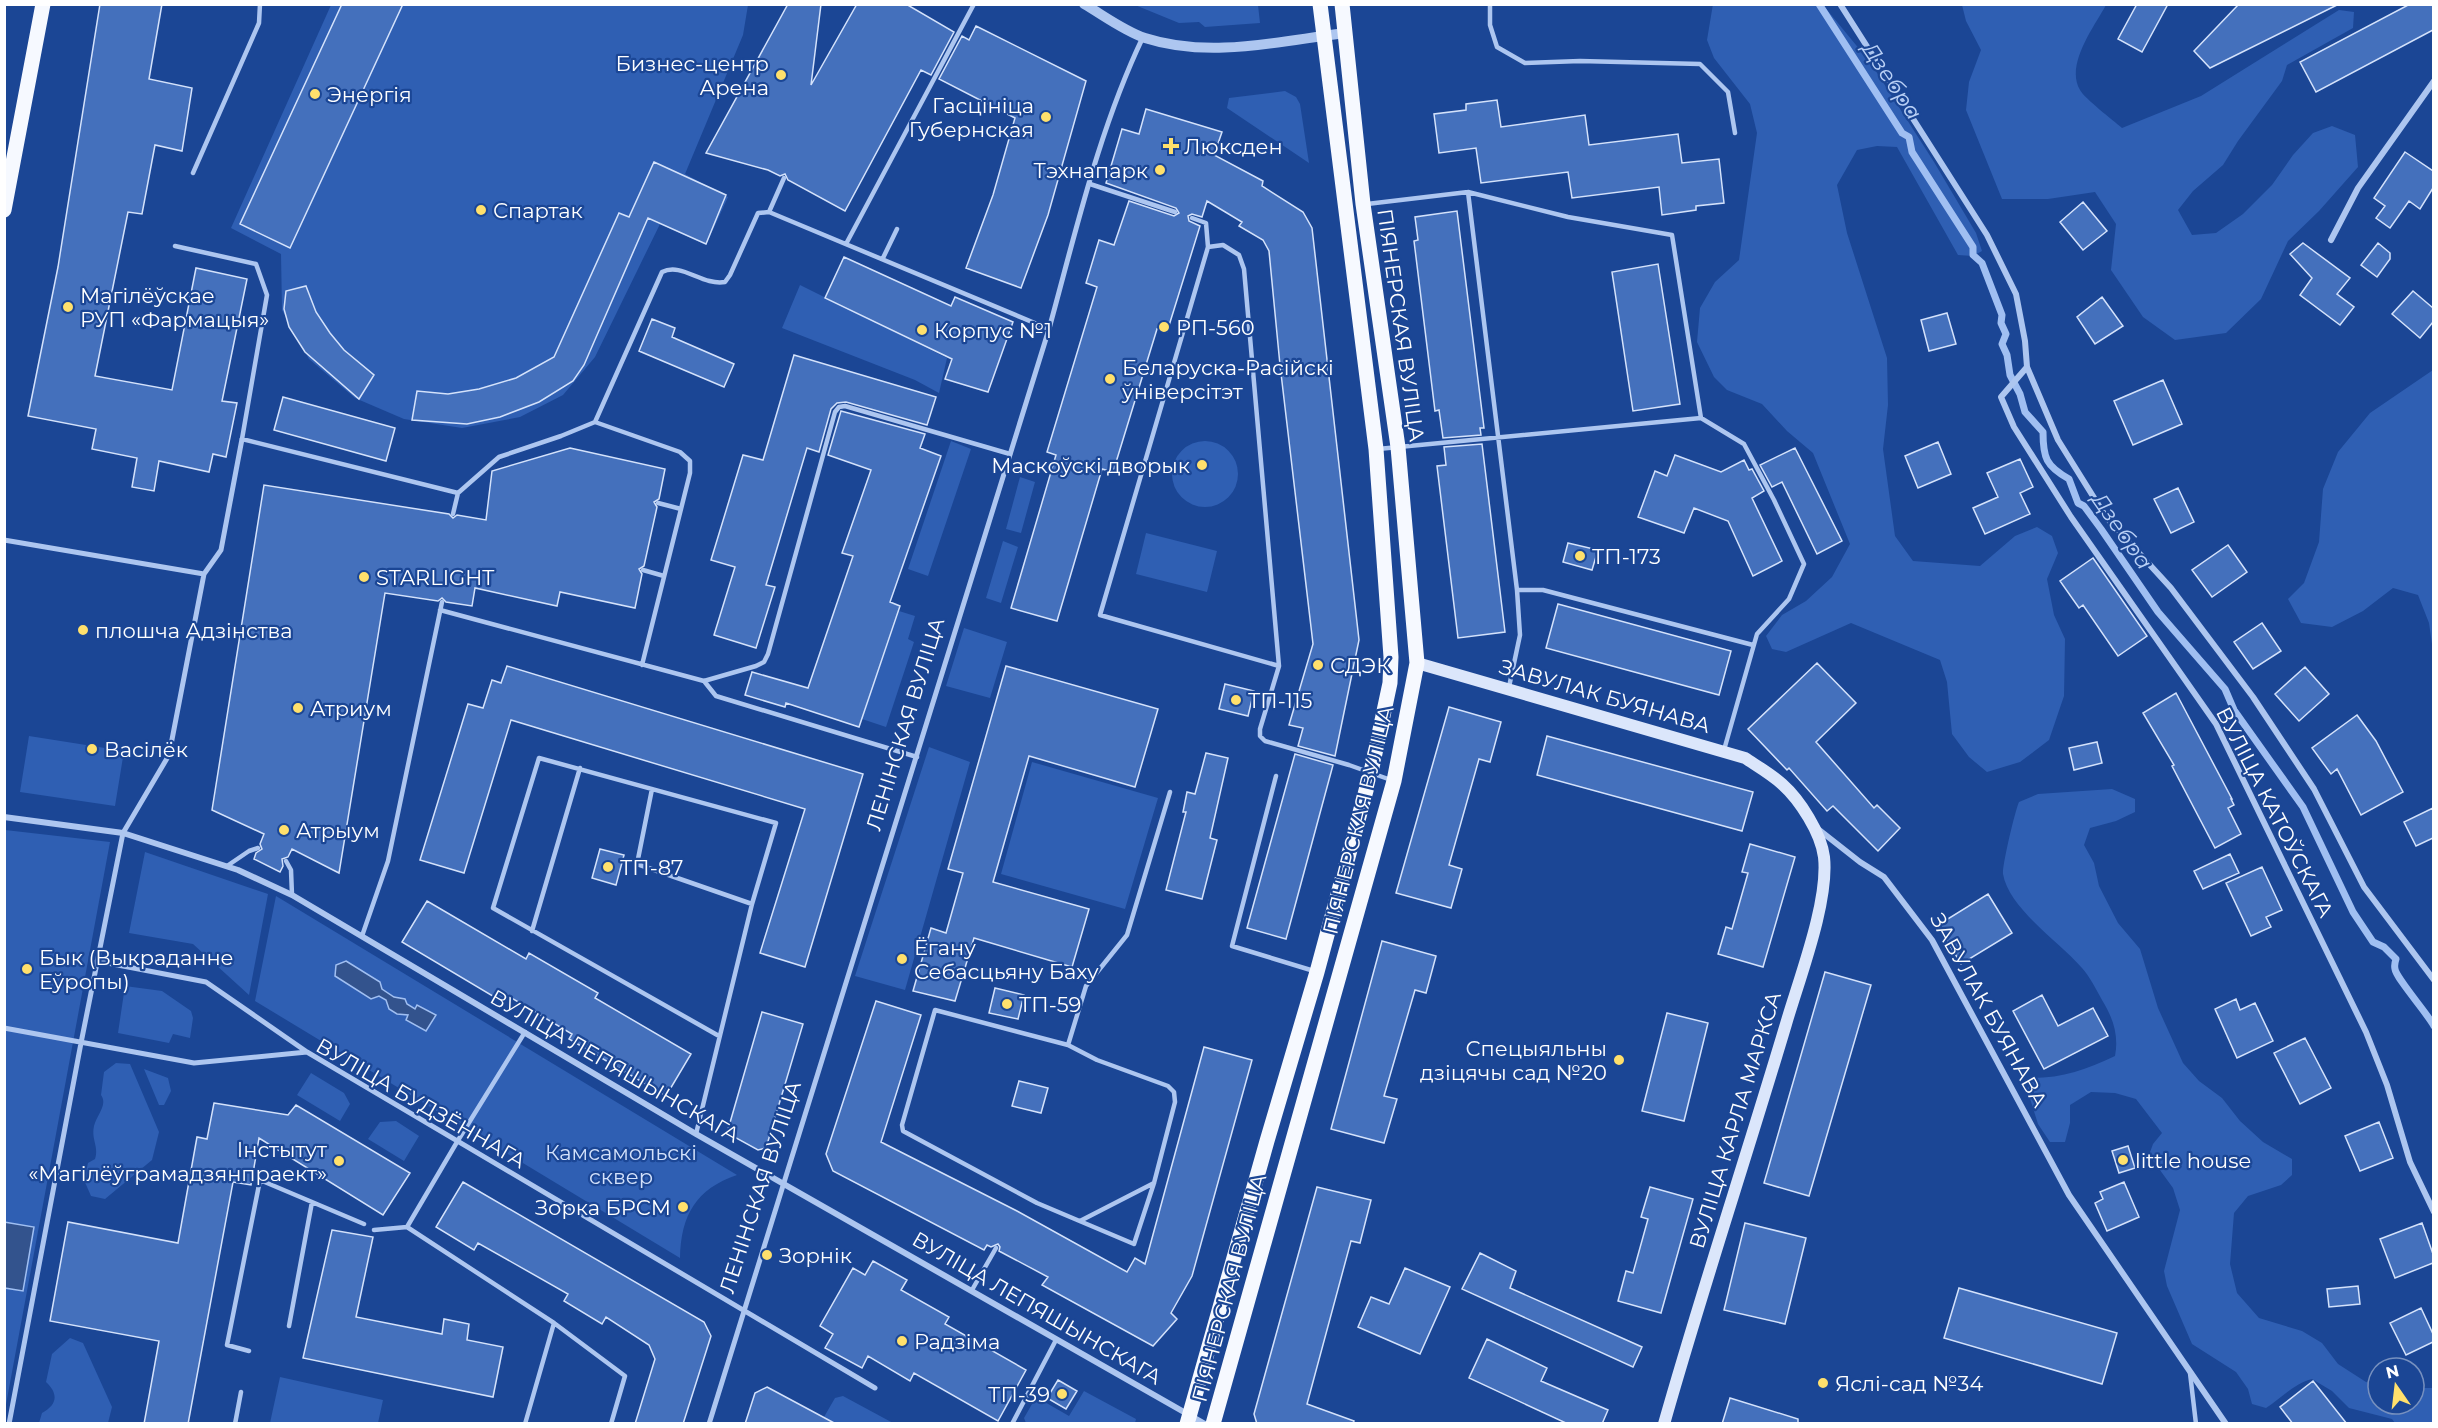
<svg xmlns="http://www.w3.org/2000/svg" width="2438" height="1428" font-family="Montserrat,sans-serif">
<rect width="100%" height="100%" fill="#1b4695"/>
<path fill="#2f5fb3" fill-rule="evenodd" d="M1713 4 1823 5 1870 62 1934 162 1976 233 1982 251 1973 256 1958 255 1897 147 1877 146 1857 150 1837 185 1847 233 1887 358 1888 405 1883 449 1895 536 1913 561 1980 566 2015 536 2037 527 2052 536 2058 553 2047 579 2054 615 2065 639 2064 696 2049 740 2020 762 1987 772 1969 757 1952 734 1947 682 1940 660 1851 623 1786 652 1772 649 1766 636 1782 615 1806 601 1832 577 1850 544 1813 453 1787 431 1762 404 1727 390 1714 377 1697 342 1700 308 1715 282 1739 260 1757 133 1750 104 1714 58 1707 40Z
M331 5H748L743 35 685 174 728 197 706 245 660 224 595 357 563 395 520 417 462 428 404 419 355 398 309 359 282 310 281 254 231 228Z
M1135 5H1258L1260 23 1205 27 1199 22 1179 23Z
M1962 5H2106C2094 27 2065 65 2080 90 2085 99 2113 120 2122 128L2201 96 2339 10 2354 12 2353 28 2287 65 2282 81 2238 141 2223 165 2193 191 2178 210 2192 235 2216 233 2243 214 2272 185 2293 155 2313 133 2332 126 2355 135 2358 167 2319 211 2288 241 2261 299 2226 333 2175 340 2143 317 2111 270 2116 224 2095 192 2048 199H2002L1966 110 1969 82 1981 50 1966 21Z
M1285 91 1296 97 1300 104 1309 163 1227 108 1229 98Z
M800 285 947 358 939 393 915 380 782 328Z
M2433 370V651L2429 623 2418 595 2393 588 2363 611 2332 627 2301 623 2288 599 2304 583 2319 542 2323 489 2338 452 2370 413Z
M1172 474a33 33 0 1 1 66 0a33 33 0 1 1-66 0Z
M951 441 971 449 928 576 908 569Z
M1020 477 1035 482 1021 533 1006 529Z
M1146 533 1217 551 1207 592 1136 574Z
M1003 541 1018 547 1001 603 986 598Z
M899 611 915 616 908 639 914 642 886 727 862 719Z
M964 628 1007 642 990 698 946 686Z
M29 736 124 751 115 806 20 792Z
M929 747 970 762 905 990 855 976Z
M1032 762 1158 798 1125 909 1001 874Z
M2112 789 2135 799V812L2116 821 2090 828 2084 845 2094 863 2099 886 2118 923 2140 949 2158 1008 2183 1063 2199 1081 2222 1098 2240 1121 2263 1142 2292 1159V1175L2281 1185 2248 1196 2234 1213 2230 1264 2237 1293 2259 1318 2302 1331 2322 1343 2338 1364 2366 1382 2378 1385V1404H2414V1388H2433V1423H2395L2392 1419 2349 1408 2332 1391 2312 1379C2295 1383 2281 1398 2266 1408L2252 1404 2248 1389 2236 1372 2192 1344 2167 1286 2164 1271 2180 1210 2173 1188 2149 1155 2153 1144 2162 1133 2136 1099 2115 1093 2091 1092 2070 1105V1123L2065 1142H2050L2038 1124 2027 1089 2032 1078C2063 1078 2087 1069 2115 1056 2119 1035 2113 1018 2102 1000 2096 989 2090 977 2082 968 2060 942 2009 909 2003 874 2002 866 2015 811 2019 802L2038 794Z
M5 830 110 842 5 1410V1288L23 1291 34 1228 5 1222Z
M145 852 268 894 249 995 193 944 129 933Z
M276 896 737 1175C696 1189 681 1215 680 1258L255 1001ZM382 989 394 997 405 999 407 1004 415 1009 418 1005 435 1016 406 1019 409 1015 397 1014 386 1000 379 996Z
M125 986 162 991 191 1011 193 1018 190 1038 173 1034 169 1043 118 1033Z
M116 1063 130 1064 159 1132 152 1160 105 1199 91 1196 84 1180 88 1163 95 1159C99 1146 91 1140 94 1126 97 1114 108 1105 101 1095L104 1072Z
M144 1069 168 1078 171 1091 164 1105H159Z
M311 1073 344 1093 350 1104 340 1121 297 1095Z
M396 1121 419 1136 404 1161 368 1139 380 1122Z
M70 1338 83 1343 112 1407 108 1423H39L42 1413C57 1405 59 1394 46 1382L52 1354Z
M280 1377 383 1400 378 1423H270Z
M1084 1391 1136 1419 1135 1423H1026L1024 1418 1036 1397 1069 1416Z
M843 1396 893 1423H830L831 1421 824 1417 835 1398Z"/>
<path fill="#33538d" stroke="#a0bff2" stroke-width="1.5" d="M346 961 380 982 382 989 394 997 405 999 407 1004 415 1009 417 1005 436 1015 426 1031 406 1020 408 1015 397 1014 389 1009 386 1000 379 996 371 999 335 976 336 965Z
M4 1222 34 1227 23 1291 5 1288Z"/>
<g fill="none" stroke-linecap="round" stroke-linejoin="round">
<path stroke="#a0bff2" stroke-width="7" d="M1819 4 1902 133 1909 137 1912 152 1973 247V255L1982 263 2002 315 2001 323 2006 334 2002 344 2007 355 2010 375 2020 394 2025 412 2043 432C2043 458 2046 466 2069 479L2078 503 2084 506 2101 529 2158 612 2225 689 2234 710 2303 807 2353 912 2373 942 2384 947 2396 959C2395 962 2394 965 2395 969 2396 978 2427 1013 2434 1026"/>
</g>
<path fill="#4470bc" stroke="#d4e2fb" stroke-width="1.5" d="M100 4H162L149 79 192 88 182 151 155 145 142 214 128 212 95 376 172 390 196 268 247 279 222 401 237 403 226 457 213 454 209 472 159 461 154 491 132 487 137 458 92 449 96 429 28 416 58 267Z
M342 4H403L290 248 240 224Z
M788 4H821L811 85 857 4H906L954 32 931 75 921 70 845 211 788 180 785 174 780 176 768 170 706 153Z
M2137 4H2168L2142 52 2118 39Z
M2239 4H2339L2210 68 2194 51Z
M2410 4H2433V30L2316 92 2300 62Z
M976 26 1086 81 1048 215 1021 288 966 268 993 195 1015 118 939 79 962 36 969 40Z
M1497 100 1501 127 1585 115 1589 145 1678 134 1682 163 1719 159 1724 203 1696 206V210L1662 215 1659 187 1572 198 1568 172 1481 183 1476 148 1439 153 1434 114 1466 110V104Z
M1146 109 1222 132 1214 155 1263 181 1262 186 1303 212 1312 228 1359 640 1335 756 1298 746 1303 728 1289 725 1313 644 1280 365 1269 251 1263 240 1239 226 1242 222 1207 201 1202 217 1192 214 1188 216 1189 221 1200 226 1167 332 1157 329 1113 472 1102 469 1057 621 1011 608 1056 455 1047 452 1097 287 1086 283 1099 240 1114 245 1129 201 1174 216 1179 213 1176 208 1106 183 1122 129 1139 134Z
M2405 152 2433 171V188L2420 209 2409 201 2390 228 2376 218 2385 206 2374 198Z
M654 162 726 195 706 244 648 218 584 365 573 381 539 402 500 417 467 424 412 420 417 391 448 394 479 389 516 378 554 357 619 213 629 217Z
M2083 202 2107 231 2083 250 2060 222Z
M1457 211 1484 428H1480L1481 435 1443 438 1439 410 1435 411 1414 241 1418 240 1415 217Z
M2303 243 2350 278 2337 294 2354 307 2340 325 2300 295 2312 278 2290 254Z
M2378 243 2390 253V259L2377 277 2361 265Z
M844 257 951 306 955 297 1013 322 988 392 945 379 952 359 825 298Z
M1658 264 1680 404 1633 411 1612 272Z
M306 286 316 312 330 333 344 350 374 375 359 399 305 352 289 327 284 309 286 291Z
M2413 291 2433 308V322L2420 338 2392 314Z
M2102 297 2123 326 2095 344 2077 317Z
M1947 313 1956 344 1929 351 1921 320Z
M652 319 675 328 672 337 734 364 724 387 639 351Z
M794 355 936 397 927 425 846 402 837 403 831 409 819 452 807 448 766 585 775 587 756 648 714 635 735 567 711 560 743 455 763 460Z
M2163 380 2182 424 2133 445 2114 401Z
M283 397 395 428 386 461 274 430Z
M841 411 925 434 920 448 941 456 890 602 900 606 859 727 786 703 785 707 745 695 752 672 808 688 853 556 842 553 871 470 828 455Z
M1938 442 1951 474 1918 488 1905 456Z
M1482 444 1505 632 1458 638 1437 466 1446 465 1444 447Z
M570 448 665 469 659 499 654 502 657 507 644 566 639 569 642 574 635 608 560 592 557 606 475 588 472 606 446 602 442 598 438 601 385 593 339 873 292 849 288 857 282 859 283 866 280 872 254 859 256 853 262 849 260 844 264 834 212 810 264 485 449 514 453 518 457 515 486 520 492 471Z
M1795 448 1842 541 1817 554 1782 482 1772 487 1760 465Z
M1675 455 1721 472 1744 460 1749 470 1752 469 1764 491 1752 498 1782 561 1753 576 1728 521 1694 508 1684 533 1638 517 1655 471 1667 476Z
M2020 459 2033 487 2020 493 2030 514 1985 534 1973 508 1998 497 1987 473Z
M2178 488 2194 522 2171 533 2154 499Z
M1568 543 1598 550 1592 570 1563 562Z
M2228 545 2247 572 2212 597 2192 570Z
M2093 558 2147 636 2118 656 2083 605 2079 608 2060 581Z
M1558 604 1731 651 1719 695 1546 648Z
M2262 623 2281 651 2253 669 2234 642Z
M1817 663 1856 703 1816 742 1874 808 1877 805 1900 828 1878 851 1833 806 1827 811 1789 768 1787 770 1748 729Z
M507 666 863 774 805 967 760 953 805 809 511 720 464 873 420 860 468 704 483 708 492 680 501 683Z
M1006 666 1158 709 1135 787 1029 756 993 882 1089 909 1072 967 974 938 955 1001 913 991 931 928 946 933 963 873 948 869Z
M2305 667 2329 694 2299 721 2275 694Z
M1225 684 1254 691 1248 716 1219 709Z
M2176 693 2232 799H2231L2234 805 2228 808 2241 834 2215 848 2172 766 2174 765 2143 713Z
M1449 707 1501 722 1490 762 1479 759 1449 865 1462 869 1451 908 1396 893Z
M2357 715 2376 741 2403 792 2361 815 2337 769 2331 774 2312 748Z
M1547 736 1753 792 1742 831 1537 775Z
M2097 742 2102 763 2074 770 2069 748Z
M1206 753 1228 758 1210 838 1217 840 1202 899 1166 890 1186 812H1183L1187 792 1195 794Z
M1295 754 1333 765 1286 939 1247 928Z
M2433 808V838L2416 846 2404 822Z
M1750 844 1795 857 1763 967 1718 954 1726 927 1732 929 1748 873 1742 872Z
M600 849 624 855 616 885 592 878Z
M2230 854 2239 873 2203 889 2194 871Z
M2262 867 2282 910 2266 917 2271 927 2251 936 2226 883Z
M1988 894 2012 933 1961 964 1938 925Z
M427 901 526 959 529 953 598 993 595 998 691 1054 666 1096 569 1039 572 1034 505 994 501 1001 402 942Z
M1382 941 1436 956 1426 993 1415 990 1384 1096 1397 1099 1384 1143 1331 1129Z
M1825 972 1871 985 1809 1196 1764 1183Z
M995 988 1024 995 1018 1019 989 1013Z
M2042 995 2058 1026 2093 1008 2108 1036 2044 1069 2013 1011Z
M2236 999 2240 1010 2255 1003 2273 1041 2237 1058 2215 1009Z
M876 1001 921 1015 881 1142 1017 1211 1127 1272 1135 1258 1145 1264 1204 1047 1252 1060 1192 1276 1171 1313 1177 1319 1153 1346 1042 1285 1048 1277 999 1251 1000 1247 998 1244 991 1247 987 1245 984 1250 833 1171 826 1154Z
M762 1012 803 1024 766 1148 758 1150 727 1133Z
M1667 1013 1708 1023 1684 1121 1642 1111Z
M2305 1038 2331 1088 2300 1104 2274 1053Z
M1019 1081 1048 1088 1041 1113 1012 1106Z
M214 1103 288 1115 296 1105 410 1173 383 1215 259 1138 251 1185 233 1182 188 1424H144L159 1341 50 1321 68 1222 178 1243 197 1137 207 1139Z
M2379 1122 2393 1158 2360 1171 2345 1136Z
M2128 1146 2135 1168 2119 1173 2112 1151Z
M463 1182 704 1322 711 1336 683 1424H635L655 1359 649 1345 606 1317 602 1324 564 1301 568 1294 478 1243 474 1250 436 1227Z
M2124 1182 2139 1217 2107 1231 2095 1203 2103 1199 2100 1192Z
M1317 1187 1371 1200 1360 1243 1351 1241 1307 1404 1354 1421 1353 1424H1257L1254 1414Z
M1650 1187 1693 1199 1661 1313 1618 1301 1626 1271 1633 1273 1648 1219 1641 1217Z
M1745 1223 1806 1238 1785 1324 1724 1310Z
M2422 1223 2433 1254V1263L2395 1278 2380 1239Z
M332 1230 373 1237 356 1317 442 1334 444 1319 469 1324 467 1340 503 1347 493 1397 303 1358Z
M1480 1253 1516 1271 1510 1288 1642 1347 1633 1367 1462 1289Z
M873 1261 907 1280 901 1290 949 1317 945 1324 1026 1370 998 1421 914 1373 910 1381 868 1356 862 1368 825 1348 833 1334 820 1326 853 1268 865 1275Z
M1405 1268 1450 1287 1420 1354 1358 1327 1371 1297 1389 1304Z
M2358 1286 2360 1304 2329 1307 2327 1289Z
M1959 1288 2117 1333 2102 1384 1944 1338Z
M2421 1308 2433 1334V1342L2406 1355 2390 1323Z
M1487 1339 1547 1368 1541 1381 1608 1410 1602 1424H1568L1469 1378Z
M1058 1380 1077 1391 1066 1409 1047 1398Z
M2313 1381 2347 1424H2293L2280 1407Z
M767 1387 836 1424H745L755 1393Z
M1730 1398 1798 1419V1424H1722Z"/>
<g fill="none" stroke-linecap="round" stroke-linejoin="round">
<path stroke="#adc6f0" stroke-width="4.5" d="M1490 4V25L1497 47 1525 63 1580 61 1700 64 1728 92 1735 133
M193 173 259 23 260 4
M1090 184 1175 212
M1468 192 1517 590
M1367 204 1468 192 1568 217 1672 235 1701 418
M769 212 784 178
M1192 218 1206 223 1208 247
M846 244 974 4
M175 246 256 264 267 295 242 439 458 493
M883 258 897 229
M595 422 662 272C682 262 702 286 725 282L730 275 758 213 769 212 1049 329
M1378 449 1701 418 1744 444 1774 500 1804 564 1789 599 1757 634 1724 750
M658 503 681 509
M453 514 458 493 499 457 561 436 595 422 680 452 690 461V473L642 665
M643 570 664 576
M440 610 704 681 756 666 764 662 768 654 835 412 839 407 845 406 1010 454
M1279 666 1244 269 1239 255 1223 245 1208 247 1100 615 1279 666 1260 729V736L1265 741 1349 765 1391 780
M704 681 716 696 917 757
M1509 687 1520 635 1517 590H1543L1753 645
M1276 776 1232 946 1314 971
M652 789 637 864 752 904
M286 861 291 870 292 895
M227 866 249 851 258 848
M532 931 580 768
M362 936 388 861 442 602
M935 1010 1068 1045 1097 1060 1168 1086 1174 1092 1175 1102 1154 1183 1134 1244 1037 1203 903 1131 902 1125Z
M1068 1045 1086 986 1127 935 1170 792
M696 1134 752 904 776 823 539 758 493 908 719 1036
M1080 1221 1154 1183
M407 1227 554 1323 625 1376 611 1424
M374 1230 407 1227 457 1142 525 1032
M972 1290 996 1248
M289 1326 312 1202
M249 1351 227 1345 260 1180 364 1224
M2190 1373 2196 1424
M235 1424 241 1392
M525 1424 554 1323
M1012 1424 1056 1340"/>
<path stroke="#adc6f0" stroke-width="5" d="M4 540 204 574 169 755 123 833 81 1043 9 1424
M204 574 221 550 242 439
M97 961 206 982 307 1052
M4 1028 194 1063 307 1052 875 1388
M709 1424 1049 329C1076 231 1099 129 1143 37"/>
<path stroke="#adc6f0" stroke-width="6" d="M1840 4 1987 235 2016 294 2025 341 2027 367 2058 440 2106 517 2171 588 2253 697 2314 789 2364 887 2434 980
M2331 240 2358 188 2434 81
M2027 367 2001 397 2014 427 2071 517 2216 724 2366 1032 2387 1085 2410 1162 2434 1212
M4 817 123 833 238 870 292 895 696 1134 1205 1424
M1818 829 1860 862 1884 877 1932 940 2069 1195 2226 1424"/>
<path stroke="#adc6f0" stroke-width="10" d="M1084 4C1103 15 1124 31 1145 38 1210 59 1279 41 1345 33"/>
<path stroke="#dbe6fb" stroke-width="12" d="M1417 663 1745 758C1757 766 1771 774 1782 784 1800 800 1821 833 1824 857 1829 902 1799 979 1786 1024 1746 1158 1702 1290 1664 1424"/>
<path stroke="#f6f9ff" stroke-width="15" d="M4 210 43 4
M1187 1424 1267 1141 1317 972 1371 772 1390 683 1391 657 1376 449 1320 4
M1213 1424 1394 781 1417 663 1398 447 1363 204 1342 4"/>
</g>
<g fill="#ffe06c" stroke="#1b4695" stroke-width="2">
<circle cx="781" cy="75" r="6"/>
<circle cx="315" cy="94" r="6"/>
<circle cx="1046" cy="117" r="6"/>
<path d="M1168 137h6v6h6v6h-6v6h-6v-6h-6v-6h6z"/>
<circle cx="1160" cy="170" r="6"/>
<circle cx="481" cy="210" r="6"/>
<circle cx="68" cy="307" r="6"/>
<circle cx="1164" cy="327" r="6"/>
<circle cx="922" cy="330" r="6"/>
<circle cx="1110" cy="379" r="6"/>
<circle cx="1202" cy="465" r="6"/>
<circle cx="1580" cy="556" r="6"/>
<circle cx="364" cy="577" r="6"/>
<circle cx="83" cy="630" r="6"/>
<circle cx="1318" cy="665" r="6"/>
<circle cx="1236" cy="700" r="6"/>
<circle cx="298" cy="708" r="6"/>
<circle cx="92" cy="749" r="6"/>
<circle cx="284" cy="830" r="6"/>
<circle cx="608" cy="867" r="6"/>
<circle cx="902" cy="959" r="6"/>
<circle cx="27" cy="969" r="6"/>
<circle cx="1007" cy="1004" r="6"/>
<circle cx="1619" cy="1060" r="6"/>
<circle cx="2123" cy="1160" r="6"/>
<circle cx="339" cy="1161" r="6"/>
<circle cx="683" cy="1207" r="6"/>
<circle cx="767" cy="1255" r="6"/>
<circle cx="902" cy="1341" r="6"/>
<circle cx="1823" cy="1383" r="6"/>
<circle cx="1062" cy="1394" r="6"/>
</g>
<g text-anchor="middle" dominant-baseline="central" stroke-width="4.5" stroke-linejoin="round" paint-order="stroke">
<g font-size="21" fill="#fff" stroke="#1b4695" text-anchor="start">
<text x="769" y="63" text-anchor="end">Бизнес-центр<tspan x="769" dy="24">Арена</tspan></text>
<text x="327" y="94">Энергія</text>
<text x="1034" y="105" text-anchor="end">Гасцініца<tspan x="1034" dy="24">Губернская</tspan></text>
<text x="1184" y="146">Люксден</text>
<text x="1148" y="170" text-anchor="end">Тэхнапарк</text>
<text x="493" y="210">Спартак</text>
<text x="80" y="295">Магілёўскае<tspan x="80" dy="24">РУП «Фармацыя»</tspan></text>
<text x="1176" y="327">РП-560</text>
<text x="934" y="330">Корпус №1</text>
<text x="1122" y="367">Беларуска-Расійскі<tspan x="1122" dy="24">ўніверсітэт</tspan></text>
<text x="1190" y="465" text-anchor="end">Маскоўскі дворык</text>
<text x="1592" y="556">ТП-173</text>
<text x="376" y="577">STARLIGHT</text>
<text x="95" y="630">плошча Адзінства</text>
<text x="1330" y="665">СДЭК</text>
<text x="1248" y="700">ТП-115</text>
<text x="310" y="708">Атриум</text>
<text x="104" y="749">Васілёк</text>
<text x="296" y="830">Атрыум</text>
<text x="620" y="867">ТП-87</text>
<text x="914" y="947">Ёгану<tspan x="914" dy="24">Себасцьяну Баху</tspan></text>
<text x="39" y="957">Бык (Выкраданне<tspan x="39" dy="24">Еўропы)</tspan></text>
<text x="1019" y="1004">ТП-59</text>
<text x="1607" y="1048" text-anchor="end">Спецыяльны<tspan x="1607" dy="24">дзіцячы сад №20</tspan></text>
<text x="327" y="1149" text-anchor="end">Інстытут<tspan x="327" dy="24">«Магілёўграмадзянпраект»</tspan></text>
<text x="2135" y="1160">little house</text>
<text x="671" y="1207" text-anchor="end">Зорка БРСМ</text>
<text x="779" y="1255">Зорнік</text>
<text x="914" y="1341">Радзіма</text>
<text x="1835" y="1383">Яслі-сад №34</text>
<text x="1050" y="1394" text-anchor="end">ТП-39</text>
</g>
<g font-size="21" fill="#fff" stroke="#1b4695">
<text transform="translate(1401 325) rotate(82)">ПІЯНЕРСКАЯ ВУЛІЦА</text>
<text transform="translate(1605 696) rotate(16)">ЗАВУЛАК БУЯНАВА</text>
<text transform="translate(905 724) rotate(-73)">ЛЕНІНСКАЯ ВУЛІЦА</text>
<text transform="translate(2275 812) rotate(63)">ВУЛІЦА КАТОЎСКАГА</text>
<text transform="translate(1358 820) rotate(-76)">ПІЯНЕРСКАЯ ВУЛІЦА</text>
<text transform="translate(1989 1010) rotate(61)">ЗАВУЛАК БУЯНАВА</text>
<text transform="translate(615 1066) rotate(30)">ВУЛІЦА ЛЕПЯШЫНСКАГА</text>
<text transform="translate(421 1103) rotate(30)">ВУЛІЦА БУДЗЁННАГА</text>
<text transform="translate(1735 1120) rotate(-73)">ВУЛІЦА КАРЛА МАРКСА</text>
<text transform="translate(760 1187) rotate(-72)">ЛЕНІНСКАЯ ВУЛІЦА</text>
<text transform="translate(1229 1288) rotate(-75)">ПІЯНЕРСКАЯ ВУЛІЦА</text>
<text transform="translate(1037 1308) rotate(30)">ВУЛІЦА ЛЕПЯШЫНСКАГА</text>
</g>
<g font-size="21" fill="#d4e2fb" stroke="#1b4695">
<text x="621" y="1152">Камсамольскі<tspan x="621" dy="24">сквер</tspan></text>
</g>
<g font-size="22" font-style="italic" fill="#b9d0f6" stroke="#1b4695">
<text transform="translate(1892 81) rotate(56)">Дзебра</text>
<text transform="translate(2122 531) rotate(55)">Дзебра</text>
</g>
</g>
<rect width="2438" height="1428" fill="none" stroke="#ffffff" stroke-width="12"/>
<g transform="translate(2396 1386) rotate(346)"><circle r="28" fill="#1b4695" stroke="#7690bf" stroke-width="1.5"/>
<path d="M0-4.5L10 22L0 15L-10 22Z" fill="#ffe06c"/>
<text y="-9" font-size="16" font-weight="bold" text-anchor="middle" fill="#ffffff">N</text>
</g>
</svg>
